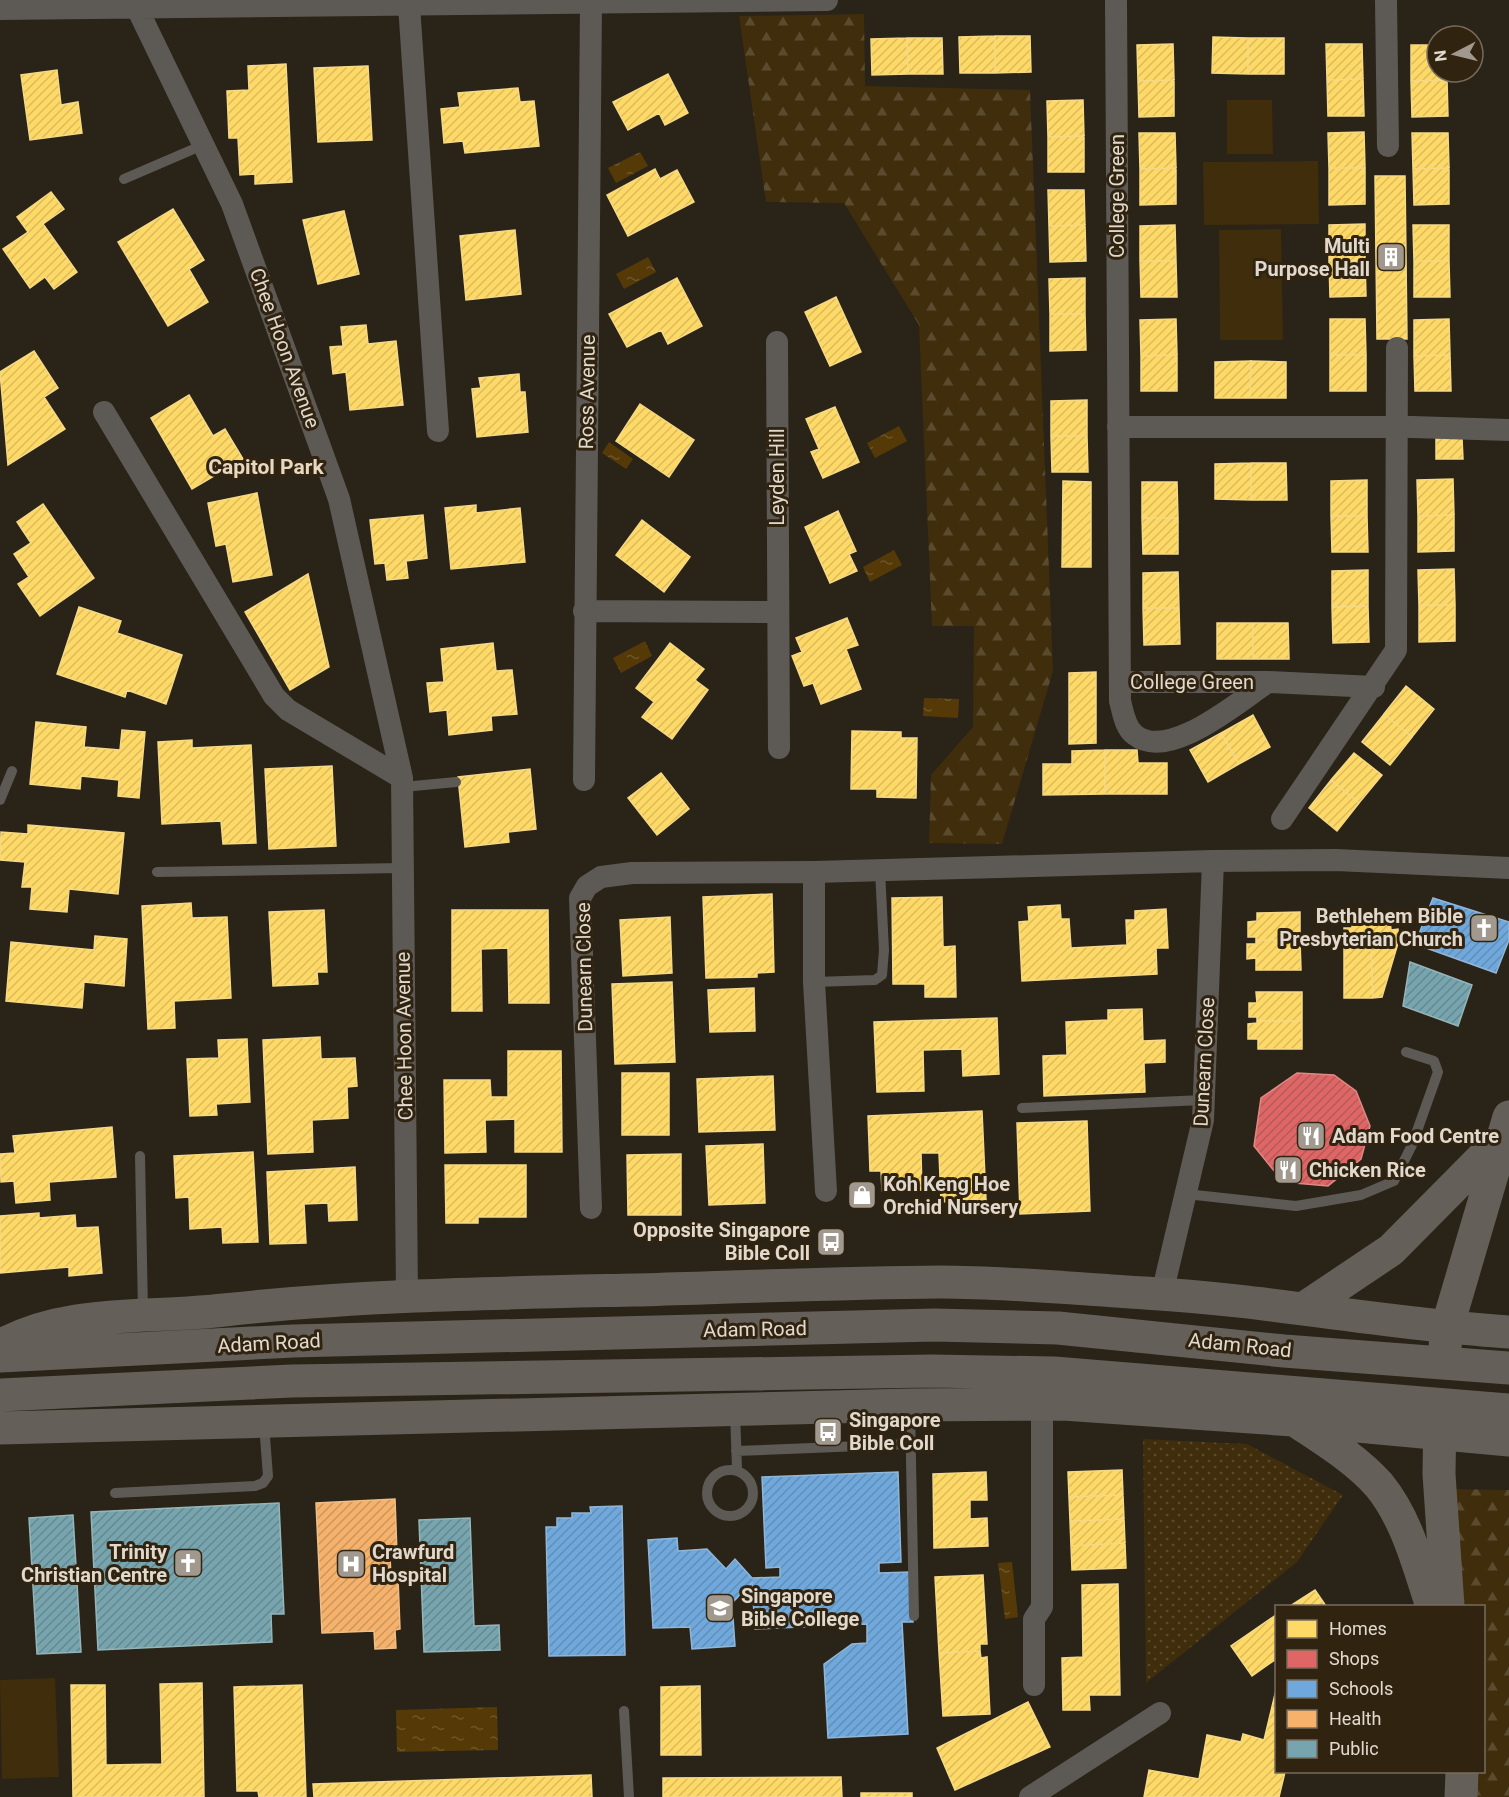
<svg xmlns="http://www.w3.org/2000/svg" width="1509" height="1797" font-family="Roboto,sans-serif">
<defs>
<pattern id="grass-dots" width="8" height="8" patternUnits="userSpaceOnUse" patternTransform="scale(1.5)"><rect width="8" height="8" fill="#3f2d0c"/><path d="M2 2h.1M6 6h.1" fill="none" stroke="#5a4b2e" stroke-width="1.8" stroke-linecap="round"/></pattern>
<pattern id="forest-firs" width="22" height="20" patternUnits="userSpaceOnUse" patternTransform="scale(1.5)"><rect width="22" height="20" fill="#3f2d0c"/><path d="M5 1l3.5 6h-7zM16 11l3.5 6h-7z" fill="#5a4b2e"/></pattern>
<pattern id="water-ripples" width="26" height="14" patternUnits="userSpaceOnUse" patternTransform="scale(1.5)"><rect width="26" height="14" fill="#553a07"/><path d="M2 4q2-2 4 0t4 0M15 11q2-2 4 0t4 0" fill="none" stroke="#6d562a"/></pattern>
<pattern id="homes-hatch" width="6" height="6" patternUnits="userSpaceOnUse" patternTransform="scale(1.5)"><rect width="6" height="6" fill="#ffd966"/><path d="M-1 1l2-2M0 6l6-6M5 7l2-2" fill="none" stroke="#dabb5e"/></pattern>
<pattern id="shops-hatch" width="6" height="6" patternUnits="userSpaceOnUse" patternTransform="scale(1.5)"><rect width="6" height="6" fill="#e06666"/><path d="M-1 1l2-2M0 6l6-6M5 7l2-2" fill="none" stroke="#b15b5a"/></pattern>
<pattern id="schools-hatch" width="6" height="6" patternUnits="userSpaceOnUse" patternTransform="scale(1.5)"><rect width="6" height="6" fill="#6fa8dc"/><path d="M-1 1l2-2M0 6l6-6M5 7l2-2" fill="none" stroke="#648eb4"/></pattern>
<pattern id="health-hatch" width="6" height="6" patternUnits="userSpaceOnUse" patternTransform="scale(1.5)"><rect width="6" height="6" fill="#f6b26b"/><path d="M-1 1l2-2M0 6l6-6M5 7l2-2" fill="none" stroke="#ca9660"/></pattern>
<pattern id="public-hatch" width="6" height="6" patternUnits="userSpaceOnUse" patternTransform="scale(1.5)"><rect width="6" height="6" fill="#76a5af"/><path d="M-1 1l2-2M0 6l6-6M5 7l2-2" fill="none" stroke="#67878d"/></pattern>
</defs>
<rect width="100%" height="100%" fill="#292318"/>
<path fill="url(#grass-dots)" d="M1143 1439 1247 1444 1343 1495 1297 1562 1146 1683Z"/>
<path fill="url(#forest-firs)" d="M864 14 865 86 1030 90 1053 671 1002 844 929 843 931 775 973 727 974 626H932L919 325 844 203 766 202 739 16Z
M1454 1489 1509 1490V1797H1475L1476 1772H1484V1606H1464Z"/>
<path fill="#3f2d0c" d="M1227 100H1272L1273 154H1227Z
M1318 161 1319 224 1204 225 1203 162Z
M1281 229 1283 340H1220L1219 230Z
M55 1678 59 1777 2 1779 0 1680Z"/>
<path fill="url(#water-ripples)" d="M640 152 648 166 616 183 608 168Z
M648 257 656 272 624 289 616 274Z
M899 426 907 441 875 458 867 443Z
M609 442 633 459 626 469 602 453Z
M894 550 902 565 870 582 863 567Z
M645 641 652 656 621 673 613 658Z
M924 698 959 699 958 718 923 716Z
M1012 1562 1018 1617 1005 1619 998 1563Z
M497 1707 498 1750 397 1752 396 1710Z"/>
<path fill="url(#homes-hatch)" stroke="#f6d985" stroke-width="1.5" d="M995 36H1030L1031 72 995 73Z
M995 36V73H960L959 37Z
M1213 37 1248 38V74L1212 73Z
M907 38 908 74 872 75 871 39Z
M907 38H942L943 74H908Z
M1248 38H1284V74H1248Z
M1173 44 1174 80 1138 81 1137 45Z
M1326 44H1362L1363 79 1327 80Z
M1411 45H1437V72H1447V80L1411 81Z
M286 64 292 182 255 184V174L240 175 238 138H229L227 91 249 90 248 66Z
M368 66 372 140 318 142 314 68Z
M57 70 61 105 78 102 82 133 30 140 21 75Z
M668 74 688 113 665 125 659 113 628 130 613 102Z
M1363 79 1364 116H1328L1327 80Z
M1174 80V116L1139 117 1138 81Z
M1447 80 1448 116 1412 117 1411 81Z
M518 88 520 102 534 101 539 146 465 153 463 141 444 143 441 109 460 107 458 93Z
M1083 100 1084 136 1048 137 1047 101Z
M1364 132 1365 168H1329L1328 133Z
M1139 133H1175L1176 168 1140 169Z
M1412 133H1448L1449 168 1413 169Z
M1084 136V172H1048V137Z
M1176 168V204L1140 205V169Z
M1329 168H1365V204L1329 205Z
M1449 168V204L1414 205 1413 169Z
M655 169 660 179 677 170 694 202 628 236 607 195Z
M1375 176H1405L1407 339H1377Z
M1048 190H1084L1085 225 1049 226Z
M51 192 64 209 43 224 77 272 54 289 45 277 30 288 3 249 28 232 17 217Z
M173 209 204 260 189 269 208 302 168 326 118 242Z
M344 211 359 274 318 284 303 220Z
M1365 224V260L1329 261V225Z
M1085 225 1086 261 1050 262 1049 226Z
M1175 225 1176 261H1140V226Z
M1413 225H1449V261H1414Z
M515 230 521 294 466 300 460 236Z
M1365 260 1366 296 1330 297 1329 261Z
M1140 261H1176L1177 297H1141Z
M1414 261H1449L1450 297H1414Z
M677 278 702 326 668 344 661 330 627 347 609 314Z
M1085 278V314H1050L1049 279Z
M836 297 861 352 830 366 805 312Z
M1050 314H1085L1086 350 1050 351Z
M1176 319 1177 355 1141 356 1140 320Z
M1330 319H1365L1366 355H1330Z
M1449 319 1450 355 1414 356V320Z
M366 325 368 344 396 341 403 405 350 410 346 372 333 374 330 347 343 346 341 327Z
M34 351 58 388 44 397 65 429 8 465 0 372Z
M1177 355V391H1141V356Z
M1330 355H1366V391H1330Z
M1450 355 1451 391H1415L1414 356Z
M1251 361 1250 398H1215V362Z
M1251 361 1286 362V398H1250Z
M519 374 520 392H525L528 432 477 437 472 389 481 388 479 378Z
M189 395 213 436 225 429 243 459 192 489 151 418Z
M1087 400V436H1051V401Z
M640 404 694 440 669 477 616 441Z
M835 407 859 462 823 478 811 452 819 449 806 419Z
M1051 436H1087L1088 472H1052Z
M1436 438H1462L1463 459H1436Z
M1251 463V500L1215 499V464Z
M1251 463H1286L1287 500H1251Z
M1453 479 1454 515 1418 516 1417 480Z
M1367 480V516H1331V481Z
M1063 481 1091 482V567H1062Z
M1142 482H1177L1178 518H1142Z
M257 493 272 575 233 582 226 544 216 546 208 503Z
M43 504 94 578 40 616 18 584 29 577 14 554 31 543 17 522Z
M476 505V513L520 508 525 562 451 569 445 508Z
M838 511 856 551 849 554 857 571 830 583 805 527Z
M423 515 427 558 406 561 408 578 387 580 385 563 375 564 370 520Z
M1454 515V551L1418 552V516Z
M1331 516H1367L1368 552H1332Z
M1142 518H1178V554H1143Z
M642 520 690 557 664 592 616 555Z
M1454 569 1455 605H1419L1418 570Z
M1368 570V606L1332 607V571Z
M1178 572 1179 608H1143V573Z
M308 574 329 667 290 690 245 612Z
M1419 605H1455V641L1419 642Z
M1368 606 1369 642 1333 643 1332 607Z
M79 607 121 621 117 633 182 655 166 704 127 690 125 697 57 674Z
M1143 608H1179L1180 644 1144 645Z
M847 618 858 645 846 649 861 689 821 704 813 683 804 686 792 656 802 652 796 638Z
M1217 623H1253V659H1217Z
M1253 623H1288L1289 659H1253Z
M493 643 496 671 512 670 517 714 491 716 492 730 449 735 447 710 430 712 427 683 444 682 441 649Z
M670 643 704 669 695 680 708 690 672 739 642 717 654 702 636 688Z
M1096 672V743L1069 744V673Z
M1406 686 1434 709 1412 737 1384 714Z
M1384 714 1412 737 1390 765 1362 742Z
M1253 715 1270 747 1239 764 1221 733Z
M36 722 86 727 84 747 120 750 122 730 145 732 139 798 118 796 119 780 81 776 80 789 30 784Z
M852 731 901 732V738H917L916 798 877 797V789H851Z
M1221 733 1239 764 1208 782 1190 750Z
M192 740V748L251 745 256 843 223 844 221 821 162 824 158 742Z
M1105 750V794L1043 795V764H1072V751Z
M1105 750H1137L1138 763H1167V794H1105Z
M1354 753 1382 775 1359 803 1331 780Z
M332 766 336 846 269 849 265 769Z
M530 769 536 829 508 832 509 842 465 847 458 777Z
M661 773 689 809 657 835 628 798Z
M1331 780 1359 803 1337 831 1309 808Z
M28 825 124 833 118 894 69 889 67 912 30 909 32 887H22L25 862 0 860 1 832 28 834Z
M772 894 774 972 757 973V977L706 978 703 897Z
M942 897 943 947 955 946 956 997H925V984H893L892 898Z
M191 903 192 918 227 917 231 998 174 1001 175 1028 148 1029 142 906Z
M1060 905 1061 919H1069L1071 948 1127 945 1126 920H1135V911L1166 909 1168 948H1156L1157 974 1022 981 1019 922 1029 921 1028 907Z
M324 910 327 972H317L318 984 273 986 269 912Z
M452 910H548L549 1003H509L508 948 481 949 482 1011H452Z
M1300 912V940H1256V937H1248V922L1257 921V913Z
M1352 916H1361V923H1370L1373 998H1344V928H1352Z
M670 917 672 973 623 976 620 920Z
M1390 920 1391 930 1398 929 1399 940 1382 997 1373 998 1370 923Z
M95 936 127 939 124 986 84 982 82 1008 6 1001 11 942 94 950Z
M1256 940H1300L1301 970H1256V958L1247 959V944H1256Z
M672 982 675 1062 615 1064 612 984Z
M754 988 755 1031 710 1032 708 990Z
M1256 992H1302V1021H1257V1017H1249V1003H1257Z
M1142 1009 1143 1041 1165 1040V1062L1144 1063 1145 1092 1044 1096 1043 1056 1067 1055 1066 1022 1108 1020V1010Z
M997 1018 999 1074 963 1076 962 1049 923 1050 924 1091 877 1092 874 1022Z
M1257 1021H1302V1049H1258V1039H1248V1024L1257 1023Z
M320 1037 321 1059 355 1058 357 1086 347 1087 348 1118 312 1120 313 1152 268 1154 263 1040Z
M247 1039 250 1102 216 1104 217 1115 190 1116 187 1059 219 1058 218 1040Z
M508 1051H561L562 1152H515V1119L485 1120 486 1152 445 1153 444 1080H490L491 1097H508Z
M622 1073H669V1135H622Z
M773 1076 775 1130 699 1132 697 1079Z
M982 1111 986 1200 941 1202 939 1153H921L922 1190 882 1191 881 1171H870L868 1116Z
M1087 1121 1090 1211 1020 1214 1017 1123Z
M112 1127 116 1177 49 1182 50 1200 16 1203 14 1181 1 1182 0 1154 15 1153 13 1136Z
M763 1144 765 1203 709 1205 706 1146Z
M253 1152 258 1242 223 1243 222 1227 190 1229 189 1197 176 1198 174 1156Z
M681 1154V1215H628L627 1155Z
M445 1165H526V1217H478V1223H446Z
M355 1167 357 1220 329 1221 328 1203 304 1204 306 1243 270 1244 267 1172Z
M39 1213V1218L75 1215 76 1228 98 1227 102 1273 69 1276V1267L0 1273V1216Z
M1122 1470 1123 1495 1069 1497 1068 1472Z
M986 1472 987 1500H970V1519L987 1518 988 1546 934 1548 933 1474Z
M1123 1495 1124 1519 1070 1521 1069 1497Z
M1124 1519 1125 1543 1071 1546 1070 1521Z
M1125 1543 1126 1568 1072 1570 1071 1546Z
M983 1575 987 1644H980V1651L939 1653 935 1577Z
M1118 1584 1120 1695H1089L1090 1710H1063L1062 1658 1083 1657 1082 1585Z
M1315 1590 1326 1606H1290Z
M1276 1615V1659L1252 1676 1231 1646Z
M980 1651 981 1658 987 1657 990 1714 943 1716 939 1653Z
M202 1683 204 1797H73L71 1685H105L106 1765 162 1764 160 1684Z
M302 1685 306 1797H259L258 1791H237L234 1687Z
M700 1686 701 1755H661V1687Z
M1276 1690V1772H1285L1279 1797H1144L1149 1770 1199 1779 1207 1735 1241 1742 1243 1734 1264 1740Z
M1028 1702 1050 1747 955 1790 937 1748Z
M591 1775 592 1797H314L313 1784Z
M841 1777 842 1797H663V1778Z
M861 1793H912V1797H861Z"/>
<path fill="url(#shops-hatch)" stroke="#e08885" stroke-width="1.5" d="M1297 1073 1334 1075 1356 1091 1370 1126 1361 1159 1328 1186 1283 1182 1254 1146 1261 1098Z"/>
<path fill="url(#schools-hatch)" stroke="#91b7d8" stroke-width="1.5" d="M1433 898 1509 922V940L1496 973 1415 944Z
M898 1472 901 1562 879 1563V1573L910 1572 913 1622H902L908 1734 828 1738 824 1664 852 1644 867 1643V1624L755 1629 752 1583 732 1603 735 1646 692 1649 690 1627 653 1628 648 1540 677 1538 678 1551 707 1549 726 1569 735 1559 752 1578 780 1577V1567L766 1568 762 1477Z
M622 1506 625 1655 549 1656 546 1527H557V1518H572V1513H591L590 1507Z"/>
<path fill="url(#health-hatch)" stroke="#f0be88" stroke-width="1.5" d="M395 1499 397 1554H390L391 1579 398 1578 400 1629 395 1630 396 1648 375 1649 374 1631 322 1633 316 1503Z"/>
<path fill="url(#public-hatch)" stroke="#96b5b8" stroke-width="1.5" d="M1410 962 1472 985 1458 1026 1403 1006Z
M279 1503 284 1614H271L272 1642 98 1650 91 1512Z
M73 1515 81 1652 37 1654 29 1518Z
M470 1518 474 1626 499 1625 500 1650 424 1652 419 1520Z"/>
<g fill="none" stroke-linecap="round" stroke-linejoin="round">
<path stroke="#5d5954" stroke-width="10" d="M124 179 203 145
M403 787 456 782
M0 800 12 771
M157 872 402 868
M814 982 875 980 882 975 884 950 880 870
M1022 1108 1203 1100
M140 1156 143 1312
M1186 1194 1296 1206 1361 1195 1394 1181 1412 1145 1438 1072 1434 1061 1406 1052
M910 1408 914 1616
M735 1412 737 1469
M736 1451 911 1444
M707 1493a23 23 0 1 1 46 0a23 23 0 1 1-46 0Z
M115 1493 255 1486 263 1483 268 1476 264 1424
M624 1711 629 1797"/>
<path stroke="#5d5954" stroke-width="22" d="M1116 0 1120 701C1123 712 1125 728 1135 735 1169 762 1239 701 1268 682
M1386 0 1388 146
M409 5 438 431
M136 6 232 204 339 499 402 778 407 1295
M0 9 827 0
M777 342 779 748
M104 412 274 696 288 710 402 778
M1118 427H1412L1509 430
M584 611 777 612
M1120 682H1268L1374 687
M584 780 591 4
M1282 819 1396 650 1397 348
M814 872V982L826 1191
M591 1208 580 898 587 886 601 877 632 873 814 872 1213 861 1336 860 1509 868
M1162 1294 1203 1120 1213 861
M1034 1685V1619L1042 1607V1404
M1030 1797 1160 1713"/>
<path stroke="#645f58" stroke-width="33" d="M1303 1309 1391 1250 1501 1139
M0 1346C67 1308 150 1319 224 1310 361 1295 497 1293 635 1290 736 1287 838 1283 940 1282 1008 1282 1077 1289 1145 1293 1267 1300 1387 1324 1509 1332
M1445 1347 1447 1328 1509 1117
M0 1356 293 1341 934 1325 1058 1328 1284 1351 1509 1368
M0 1395 292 1381 932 1371 1054 1373 1509 1410
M1440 1411 1439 1474 1448 1606
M1299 1423C1326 1441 1357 1460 1379 1485 1407 1519 1418 1565 1432 1606
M0 1428 910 1405 1063 1404 1293 1420 1509 1440
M1461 1797 1462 1772"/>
</g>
<defs>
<g id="building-square" transform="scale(1.5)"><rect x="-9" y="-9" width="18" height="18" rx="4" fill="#a1998e" stroke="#302411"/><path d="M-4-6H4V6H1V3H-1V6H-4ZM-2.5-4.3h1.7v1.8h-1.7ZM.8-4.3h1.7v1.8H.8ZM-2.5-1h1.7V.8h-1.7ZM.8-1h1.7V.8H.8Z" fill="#fff"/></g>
<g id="church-square" transform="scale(1.5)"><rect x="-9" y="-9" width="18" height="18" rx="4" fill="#a1998e" stroke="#302411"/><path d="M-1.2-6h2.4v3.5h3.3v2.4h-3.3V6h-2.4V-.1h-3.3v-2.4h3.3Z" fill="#fff"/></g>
<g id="restaurant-square" transform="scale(1.5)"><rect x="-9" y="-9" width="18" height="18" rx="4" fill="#a1998e" stroke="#302411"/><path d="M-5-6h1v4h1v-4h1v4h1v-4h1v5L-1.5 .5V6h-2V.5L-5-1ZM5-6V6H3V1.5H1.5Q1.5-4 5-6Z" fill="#fff"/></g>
<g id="shop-square" transform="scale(1.5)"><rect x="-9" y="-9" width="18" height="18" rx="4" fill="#a1998e" stroke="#302411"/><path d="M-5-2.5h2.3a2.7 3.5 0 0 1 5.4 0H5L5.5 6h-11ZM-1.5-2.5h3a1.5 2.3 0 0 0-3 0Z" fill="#fff"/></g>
<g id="bus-square" transform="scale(1.5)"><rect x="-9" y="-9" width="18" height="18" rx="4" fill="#a1998e" stroke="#302411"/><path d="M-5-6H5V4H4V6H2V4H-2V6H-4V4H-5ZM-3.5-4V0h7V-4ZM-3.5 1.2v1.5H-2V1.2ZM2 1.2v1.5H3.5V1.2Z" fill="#fff"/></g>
<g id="hospital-square" transform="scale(1.5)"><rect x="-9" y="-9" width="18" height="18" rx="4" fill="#a1998e" stroke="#302411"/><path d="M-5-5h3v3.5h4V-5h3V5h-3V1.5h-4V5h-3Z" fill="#fff"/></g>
<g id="university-square" transform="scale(1.5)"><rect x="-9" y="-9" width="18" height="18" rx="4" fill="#a1998e" stroke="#302411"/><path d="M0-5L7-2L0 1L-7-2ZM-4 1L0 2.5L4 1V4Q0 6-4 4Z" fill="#fff"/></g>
</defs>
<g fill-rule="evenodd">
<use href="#building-square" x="1391" y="257"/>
<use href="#church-square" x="1484" y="928"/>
<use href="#restaurant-square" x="1311" y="1136"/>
<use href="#restaurant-square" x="1288" y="1170"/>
<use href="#shop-square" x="862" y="1195"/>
<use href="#bus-square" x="831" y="1242"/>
<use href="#bus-square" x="828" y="1432"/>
<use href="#church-square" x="188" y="1563"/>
<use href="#hospital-square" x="351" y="1564"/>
<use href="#university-square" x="720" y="1608"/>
</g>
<g text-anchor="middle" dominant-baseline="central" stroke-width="6" stroke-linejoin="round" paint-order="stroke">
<g font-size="20" fill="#e1d9cd" stroke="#302411">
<text transform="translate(1117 196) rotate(-90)">College Green</text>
<text transform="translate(285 348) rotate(70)">Chee Hoon Avenue</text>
<text transform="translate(587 392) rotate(-89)">Ross Avenue</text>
<text transform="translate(777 477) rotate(-90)">Leyden Hill</text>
<text x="1192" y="682">College Green</text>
<text transform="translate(584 967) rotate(-91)">Dunearn Close</text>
<text transform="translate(404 1036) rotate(-91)">Chee Hoon Avenue</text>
<text transform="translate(1204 1062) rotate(-87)">Dunearn Close</text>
<text transform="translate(755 1329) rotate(-1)">Adam Road</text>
<text transform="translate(269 1343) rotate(-3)">Adam Road</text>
<text transform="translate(1240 1345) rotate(6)">Adam Road</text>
</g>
<g font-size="20" font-weight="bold" fill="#e1d9cd" stroke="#302411" text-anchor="start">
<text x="1370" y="246" text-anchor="end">Multi<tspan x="1370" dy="23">Purpose Hall</tspan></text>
<text x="1463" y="916" text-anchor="end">Bethlehem Bible<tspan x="1463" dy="23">Presbyterian Church</tspan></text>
<text x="1332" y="1136">Adam Food Centre</text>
<text x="1309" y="1170">Chicken Rice</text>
<text x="883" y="1184">Koh Keng Hoe<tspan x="883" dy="23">Orchid Nursery</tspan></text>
<text x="810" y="1230" text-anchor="end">Opposite Singapore<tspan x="810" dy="23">Bible Coll</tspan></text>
<text x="849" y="1420">Singapore<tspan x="849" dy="23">Bible Coll</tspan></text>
<text x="167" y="1552" text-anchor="end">Trinity<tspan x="167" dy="23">Christian Centre</tspan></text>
<text x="372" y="1552">Crawfurd<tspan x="372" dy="23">Hospital</tspan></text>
<text x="741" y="1596">Singapore<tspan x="741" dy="23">Bible College</tspan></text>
</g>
<g font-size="21" font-weight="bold" fill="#e9d8c1" stroke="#302411">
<text x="266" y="467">Capitol Park</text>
</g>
</g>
<rect x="1275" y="1605" width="210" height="168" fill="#302411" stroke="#776c5c" stroke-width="1.5"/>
<rect x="1287" y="1620" width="30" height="18" fill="#ffd966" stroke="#776c5c" stroke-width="1.5"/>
<text x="1329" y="1635" font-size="18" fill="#e1d9cd">Homes</text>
<rect x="1287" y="1650" width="30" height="18" fill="#e06666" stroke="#776c5c" stroke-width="1.5"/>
<text x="1329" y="1665" font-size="18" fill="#e1d9cd">Shops</text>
<rect x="1287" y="1680" width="30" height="18" fill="#6fa8dc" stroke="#776c5c" stroke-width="1.5"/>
<text x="1329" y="1695" font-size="18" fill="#e1d9cd">Schools</text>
<rect x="1287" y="1710" width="30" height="18" fill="#f6b26b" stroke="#776c5c" stroke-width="1.5"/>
<text x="1329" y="1725" font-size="18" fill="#e1d9cd">Health</text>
<rect x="1287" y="1740" width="30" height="18" fill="#76a5af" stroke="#776c5c" stroke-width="1.5"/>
<text x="1329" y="1755" font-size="18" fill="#e1d9cd">Public</text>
<g transform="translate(1455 54) rotate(263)"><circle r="28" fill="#302411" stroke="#776c5c" stroke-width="1.5"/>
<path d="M0-4.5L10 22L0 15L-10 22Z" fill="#a1998e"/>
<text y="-9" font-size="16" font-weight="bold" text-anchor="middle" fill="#e1d9cd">N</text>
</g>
</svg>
